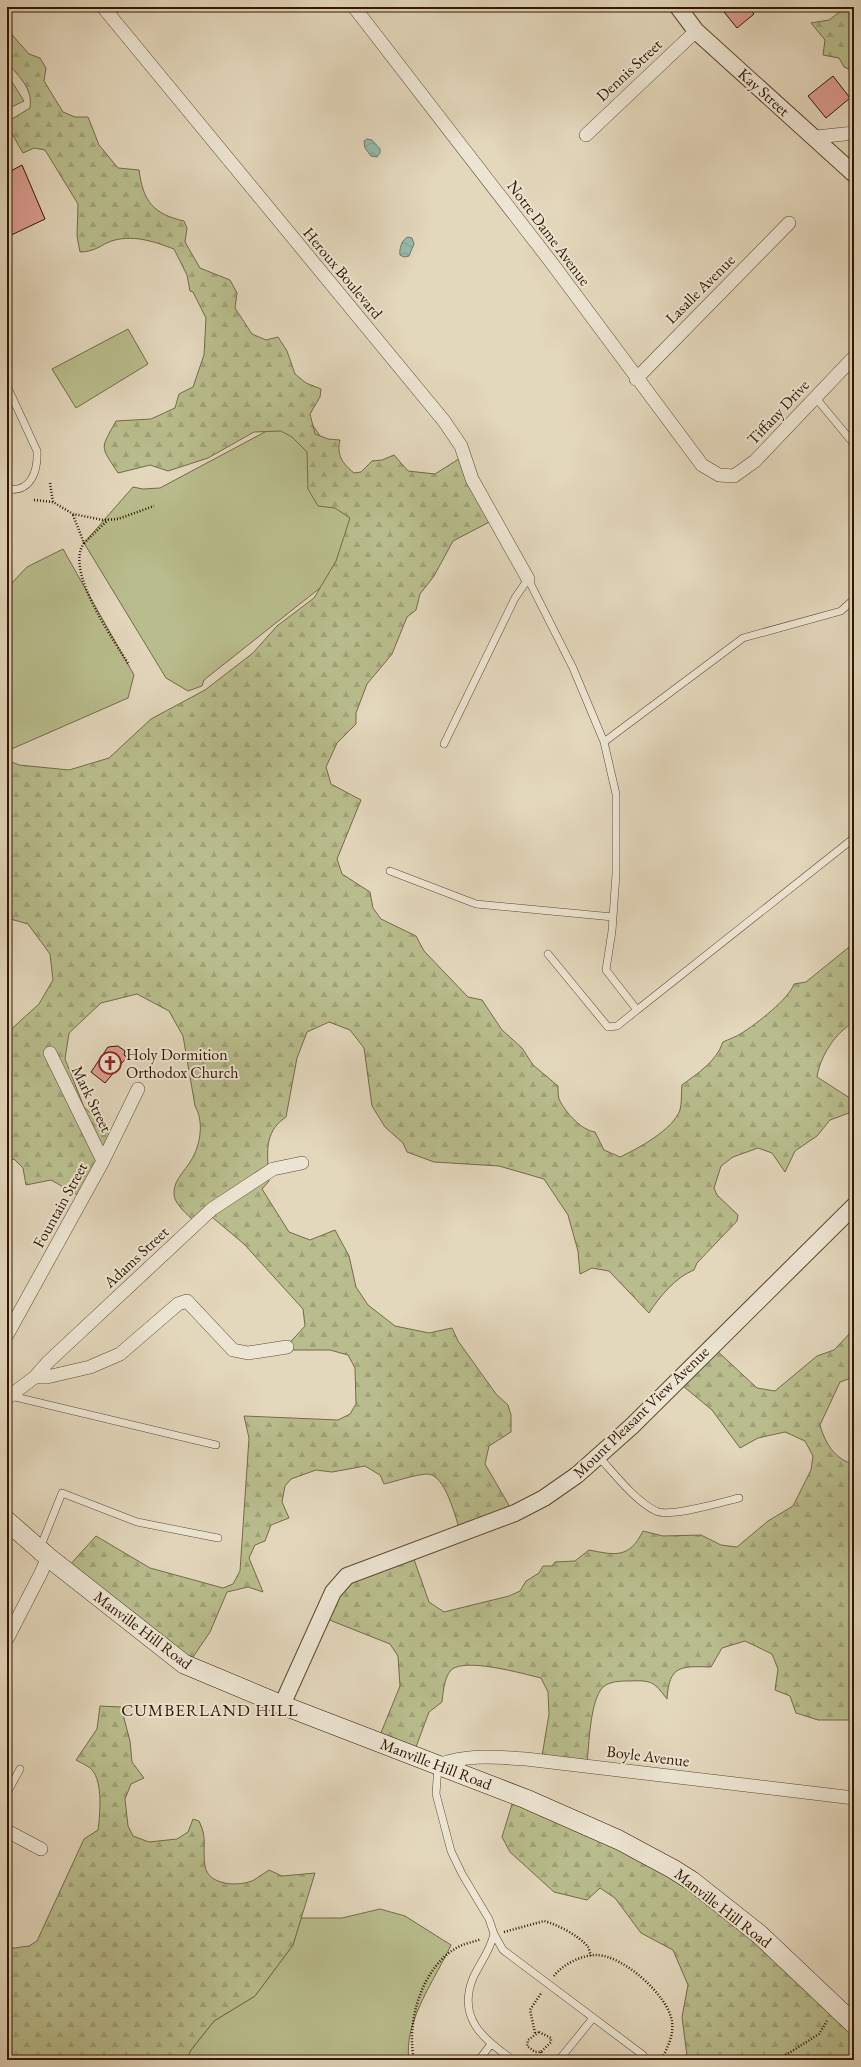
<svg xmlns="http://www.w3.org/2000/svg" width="861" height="2067" font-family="'EB Garamond',serif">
<defs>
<pattern id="forest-firs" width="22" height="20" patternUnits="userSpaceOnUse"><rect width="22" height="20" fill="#b9bd8d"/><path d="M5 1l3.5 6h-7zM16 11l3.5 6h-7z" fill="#a0a278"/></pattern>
<pattern id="water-waves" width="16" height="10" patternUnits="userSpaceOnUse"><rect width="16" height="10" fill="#96baae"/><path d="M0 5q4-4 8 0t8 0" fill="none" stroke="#829f94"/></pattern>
</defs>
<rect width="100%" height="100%" fill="#e3d7bc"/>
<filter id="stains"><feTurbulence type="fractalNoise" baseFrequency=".005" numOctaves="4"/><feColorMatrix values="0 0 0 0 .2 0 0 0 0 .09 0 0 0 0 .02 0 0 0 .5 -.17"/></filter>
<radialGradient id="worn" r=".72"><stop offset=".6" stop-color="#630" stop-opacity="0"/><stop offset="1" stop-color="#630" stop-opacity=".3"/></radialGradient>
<path fill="#b9bd8d" stroke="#756a46" d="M7 74 24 101 7 109Z
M128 329 148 364 76 408 52 369Z
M307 417 388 534 204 680 202 686 188 691 166 678 84 543 133 487 143 489 160 488 291 418Z
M63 549 134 675 128 698 7 751V588L27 567Z
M380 1909 405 1916 451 1945C436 1978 403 2022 409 2060H186L191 2050 214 2021 255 1996 293 1945 301 1918H342Z"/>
<path fill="url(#forest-firs)" stroke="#756a46" d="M842 7H854V71L844 67 839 58 823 55 825 40 811 23 829 20 841 11Z
M7 29 29 54 40 58 46 68 44 81 63 112 75 117H88L99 145 118 168 139 170C143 201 153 214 184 221L187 228 185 242 200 268 230 280 237 293 235 308 252 334 266 340 278 337 287 351 295 374 306 383 321 389 320 397 310 414 315 434 328 439 340 440C336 455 343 464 354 473L361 472 372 461 382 460 394 455 408 471 435 474 465 455 495 519 453 541 434 576 420 594 416 610 407 617 392 654 367 684 356 713V724L337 743 326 767 331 784 361 800 337 859 342 874 370 892 373 908 381 919 416 936 424 951 468 997 482 1000 502 1030 522 1048 533 1065 558 1086C558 1090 558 1095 559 1099 565 1112 581 1130 595 1132L604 1150 620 1157C637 1149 673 1130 680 1110 682 1103 681 1093 682 1085 698 1073 716 1062 723 1042 729 1039 736 1037 742 1033 756 1024 789 999 794 984L806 982 854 943V1022C836 1032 820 1056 817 1077L853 1100 849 1113 830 1120 817 1136 795 1151 785 1172 772 1153 758 1148 733 1157 721 1166 714 1188 717 1195 738 1215 737 1221 697 1263 694 1270C676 1277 660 1296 649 1313L609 1271 592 1268 580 1274 578 1251 568 1215 544 1179 499 1166 434 1162 407 1152 403 1143 385 1127 372 1106 364 1048 350 1030 329 1022 307 1032 297 1058 286 1117C262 1133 268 1156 269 1181L262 1189 289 1232 310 1240 335 1230 349 1256 356 1287 368 1305 395 1326 429 1333 452 1328 458 1341 496 1394 508 1405 511 1415V1432L489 1446 485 1464 514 1514 461 1533C455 1518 446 1474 427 1474 413 1475 397 1481 384 1484L380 1475 365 1466 332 1472 316 1470 291 1479 285 1486 282 1502 289 1518 271 1525 265 1541 255 1545 249 1558 263 1592 248 1587 227 1592 210 1632 191 1660 68 1567 96 1536 150 1568 223 1588 233 1584 240 1571 249 1438 244 1416 338 1420 350 1414 356 1404 355 1368 348 1355 330 1350H286L285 1348 305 1326 303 1309 244 1244 212 1217 199 1226C192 1218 175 1206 174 1195 173 1182 182 1174 188 1165 200 1149 205 1123 195 1106L183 1036 169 1011 137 994 101 1003 69 1033 65 1059 84 1107 109 1130 118 1133 83 1198 51 1180 26 1185 23 1168 14 1159 7 1160V1033L39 1004 53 980 50 954 28 924 7 918V760L19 765 69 770 109 758 151 719 205 690 253 653 277 626 314 598 336 561 350 518 335 508 318 506 308 489 307 452 292 437 281 431 254 432 208 458 168 471 150 465 118 473C100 445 100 450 116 421L151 419 175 408 179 394 193 387 204 355 206 318 193 292 190 291 187 275 174 249C155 242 136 235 115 240 102 243 97 252 80 252L77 236 78 204 45 150 34 148 23 153 7 125V122L30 108C33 88 19 77 7 62Z
M854 1329V1377L840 1382 820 1425C825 1443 835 1460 854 1464V1720H818L796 1713 790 1696 775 1690 778 1669 772 1654 745 1641 722 1648 711 1667C681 1666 669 1665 667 1699 654 1682 652 1680 629 1681 621 1681 610 1681 603 1687 590 1700 589 1745 587 1764L541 1762 549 1714 548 1692 541 1678C524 1674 465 1657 451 1670 444 1678 443 1693 442 1702L429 1712 413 1755 378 1740 400 1686 398 1656 390 1644 327 1619 328 1605 352 1575 411 1551 429 1602 444 1612 509 1596 520 1591 526 1581 539 1573 543 1566H552L555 1562 575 1561 589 1550C615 1555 629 1559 643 1531L663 1536 701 1535 721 1545 737 1547 768 1521 793 1506 811 1470 813 1456 805 1441 785 1432 758 1438 740 1448 712 1410 683 1386 714 1348 757 1388 775 1391 817 1356 834 1350Z
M100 1706 121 1707 130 1741 132 1762 144 1778 131 1784 125 1799 128 1826 133 1836 149 1842 177 1839 188 1832 193 1819 199 1821C208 1839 202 1847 205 1866 208 1886 240 1887 254 1880 259 1877 264 1873 269 1870L282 1876 315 1873 293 1945 255 1996 214 2021 191 2050 186 2060H7V1949L29 1946 37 1941 84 1839 98 1830C100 1815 103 1782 92 1770 89 1766 81 1763 76 1760L97 1729Z
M513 1801 652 1859 854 2023V2055L846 2060H683L687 2056 682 2017 688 1985 673 1950 641 1933 615 1898 600 1888 587 1900 554 1892 510 1852 502 1837Z"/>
<path fill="url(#water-waves)" stroke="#6e7968" d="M367 139 372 140 380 149V153L377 157 371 156 365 148 364 141Z
M408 237 412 238 414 244 409 256 404 257 400 255C399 249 402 239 408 237Z"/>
<path fill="#dd9d92" stroke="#311700" d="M720 7H748L754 14 737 28Z
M833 76 850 98 826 118 808 96Z
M22 165 45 219 7 237V173Z
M118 1046 125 1051 124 1055 127 1057 105 1083 91 1072 108 1047Z"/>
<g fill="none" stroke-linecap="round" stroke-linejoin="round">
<g stroke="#5e472f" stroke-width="8">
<path id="service" d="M7 386 37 451C38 471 31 493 7 489
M815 397 854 444
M604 742 743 638 841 611 854 599
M444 744 515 598 528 579 573 668 604 742 616 794V874L612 931 606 970 637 1010 854 838
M390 871 476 904 613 917
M548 954 608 1027 617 1026 637 1010
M11 1396 216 1445
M598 1456C614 1473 635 1501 656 1511 669 1518 723 1502 739 1498
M40 1548 62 1493 137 1522 218 1538
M438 1765 436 1794 451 1851 462 1874 489 1919 494 1934 503 1950 643 2055
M7 1793 20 1769
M494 1934C490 1951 480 1963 473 1978 457 2018 483 2039 513 2060
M479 2060 491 2044
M559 2060 593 2018"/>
</g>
<g stroke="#5e472f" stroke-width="14">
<path id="minor" d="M103 7 444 421 461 446 472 479 528 579
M354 7 551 262 702 465 719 475 734 476 755 461 854 357
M586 135 696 31
M816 137 854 133
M636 379 789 223
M50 1053 103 1161
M7 1335 103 1161 138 1089
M35 1377H47L90 1367 120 1354 178 1304 187 1301 233 1350 248 1353 287 1347
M7 1398 35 1377 48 1362 212 1209 273 1169 302 1163
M7 1639 41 1573 48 1557
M438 1765C469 1754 493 1757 526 1759L854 1798
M7 1831 41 1849"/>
</g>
<g stroke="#5e472f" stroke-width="18">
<path id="tertiary" d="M678 7 696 31 854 174
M282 1705 333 1592 347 1576 515 1513 544 1498 577 1475 632 1426 854 1206"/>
</g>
<g stroke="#311700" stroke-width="20">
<path id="secondary" d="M7 1521 48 1557 184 1664 282 1705 526 1799 619 1840 673 1869 692 1881 759 1934 854 2024"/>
</g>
<path stroke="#311700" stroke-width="2.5" stroke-dasharray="1 2" stroke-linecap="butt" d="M50 483 53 502
M34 500 53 502 73 514 103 520 118 519 154 506
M73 515 84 543 108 520
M84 543C64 571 114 640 129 665
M504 1932 544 1921C556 1924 580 1936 588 1947 589 1949 590 1953 591 1956
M554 1976C563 1964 582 1955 596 1955 623 1955 669 1996 672 2022 674 2035 667 2049 661 2060
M539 2032 551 2038V2042L541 2052H535L527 2046 528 2040Z
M535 2033 530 2010 542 1992
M541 2052 542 2060
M414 2060C406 2021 422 1965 460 1946 466 1943 474 1942 481 1939
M778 2060 819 2034 827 2021"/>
<use href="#service" stroke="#ede5d3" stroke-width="7"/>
<use href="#minor" stroke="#ede5d3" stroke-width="13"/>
<use href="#tertiary" stroke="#ede5d3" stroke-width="16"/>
<use href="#secondary" stroke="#ede5d3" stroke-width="19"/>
</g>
<defs>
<g id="church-ring" transform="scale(1.15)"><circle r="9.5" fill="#ede5d3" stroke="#8f2418" stroke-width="1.5"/><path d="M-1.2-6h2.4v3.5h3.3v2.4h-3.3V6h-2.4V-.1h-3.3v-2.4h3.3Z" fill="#8f2418"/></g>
</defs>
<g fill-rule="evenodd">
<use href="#church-ring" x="110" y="1063"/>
</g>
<g text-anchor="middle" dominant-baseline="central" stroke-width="4" stroke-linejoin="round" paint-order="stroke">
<g font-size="16" fill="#311700" stroke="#ede5d3">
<text transform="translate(629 70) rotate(-43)">Dennis Street</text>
<text transform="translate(764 92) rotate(42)">Kay Street</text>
<text transform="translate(549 233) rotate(53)">Notre Dame Avenue</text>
<text transform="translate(343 273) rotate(50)">Heroux Boulevard</text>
<text transform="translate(700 289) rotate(-45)">Lasalle Avenue</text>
<text transform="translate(778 412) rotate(-47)">Tiffany Drive</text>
<text transform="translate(92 1099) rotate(64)">Mark Street</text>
<text transform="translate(60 1205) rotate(-61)">Fountain Street</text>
<text transform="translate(136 1257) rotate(-43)">Adams Street</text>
<text transform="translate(641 1412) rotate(-44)">Mount Pleasant View Avenue</text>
<text transform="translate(143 1630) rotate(37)">Manville Hill Road</text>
<text transform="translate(648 1756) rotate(7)">Boyle Avenue</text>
<text transform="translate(436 1764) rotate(21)">Manville Hill Road</text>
<text transform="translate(723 1908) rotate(38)">Manville Hill Road</text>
</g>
<g font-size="16" fill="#311700" stroke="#ede5d3" text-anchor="start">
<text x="126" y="1054">Holy Dormition<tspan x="126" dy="18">Orthodox Church</tspan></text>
</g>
<g font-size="17" letter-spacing="1" fill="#311700" stroke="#ede5d3">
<text x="210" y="1710">CUMBERLAND HILL</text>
</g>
</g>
<rect width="861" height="2067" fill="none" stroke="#e3d7bc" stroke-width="24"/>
<rect x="8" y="8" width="845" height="2051" fill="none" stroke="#311700" stroke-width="2"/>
<rect x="12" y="12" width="837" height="2043" fill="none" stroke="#311700"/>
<rect width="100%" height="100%" filter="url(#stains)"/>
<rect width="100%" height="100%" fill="url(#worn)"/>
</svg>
